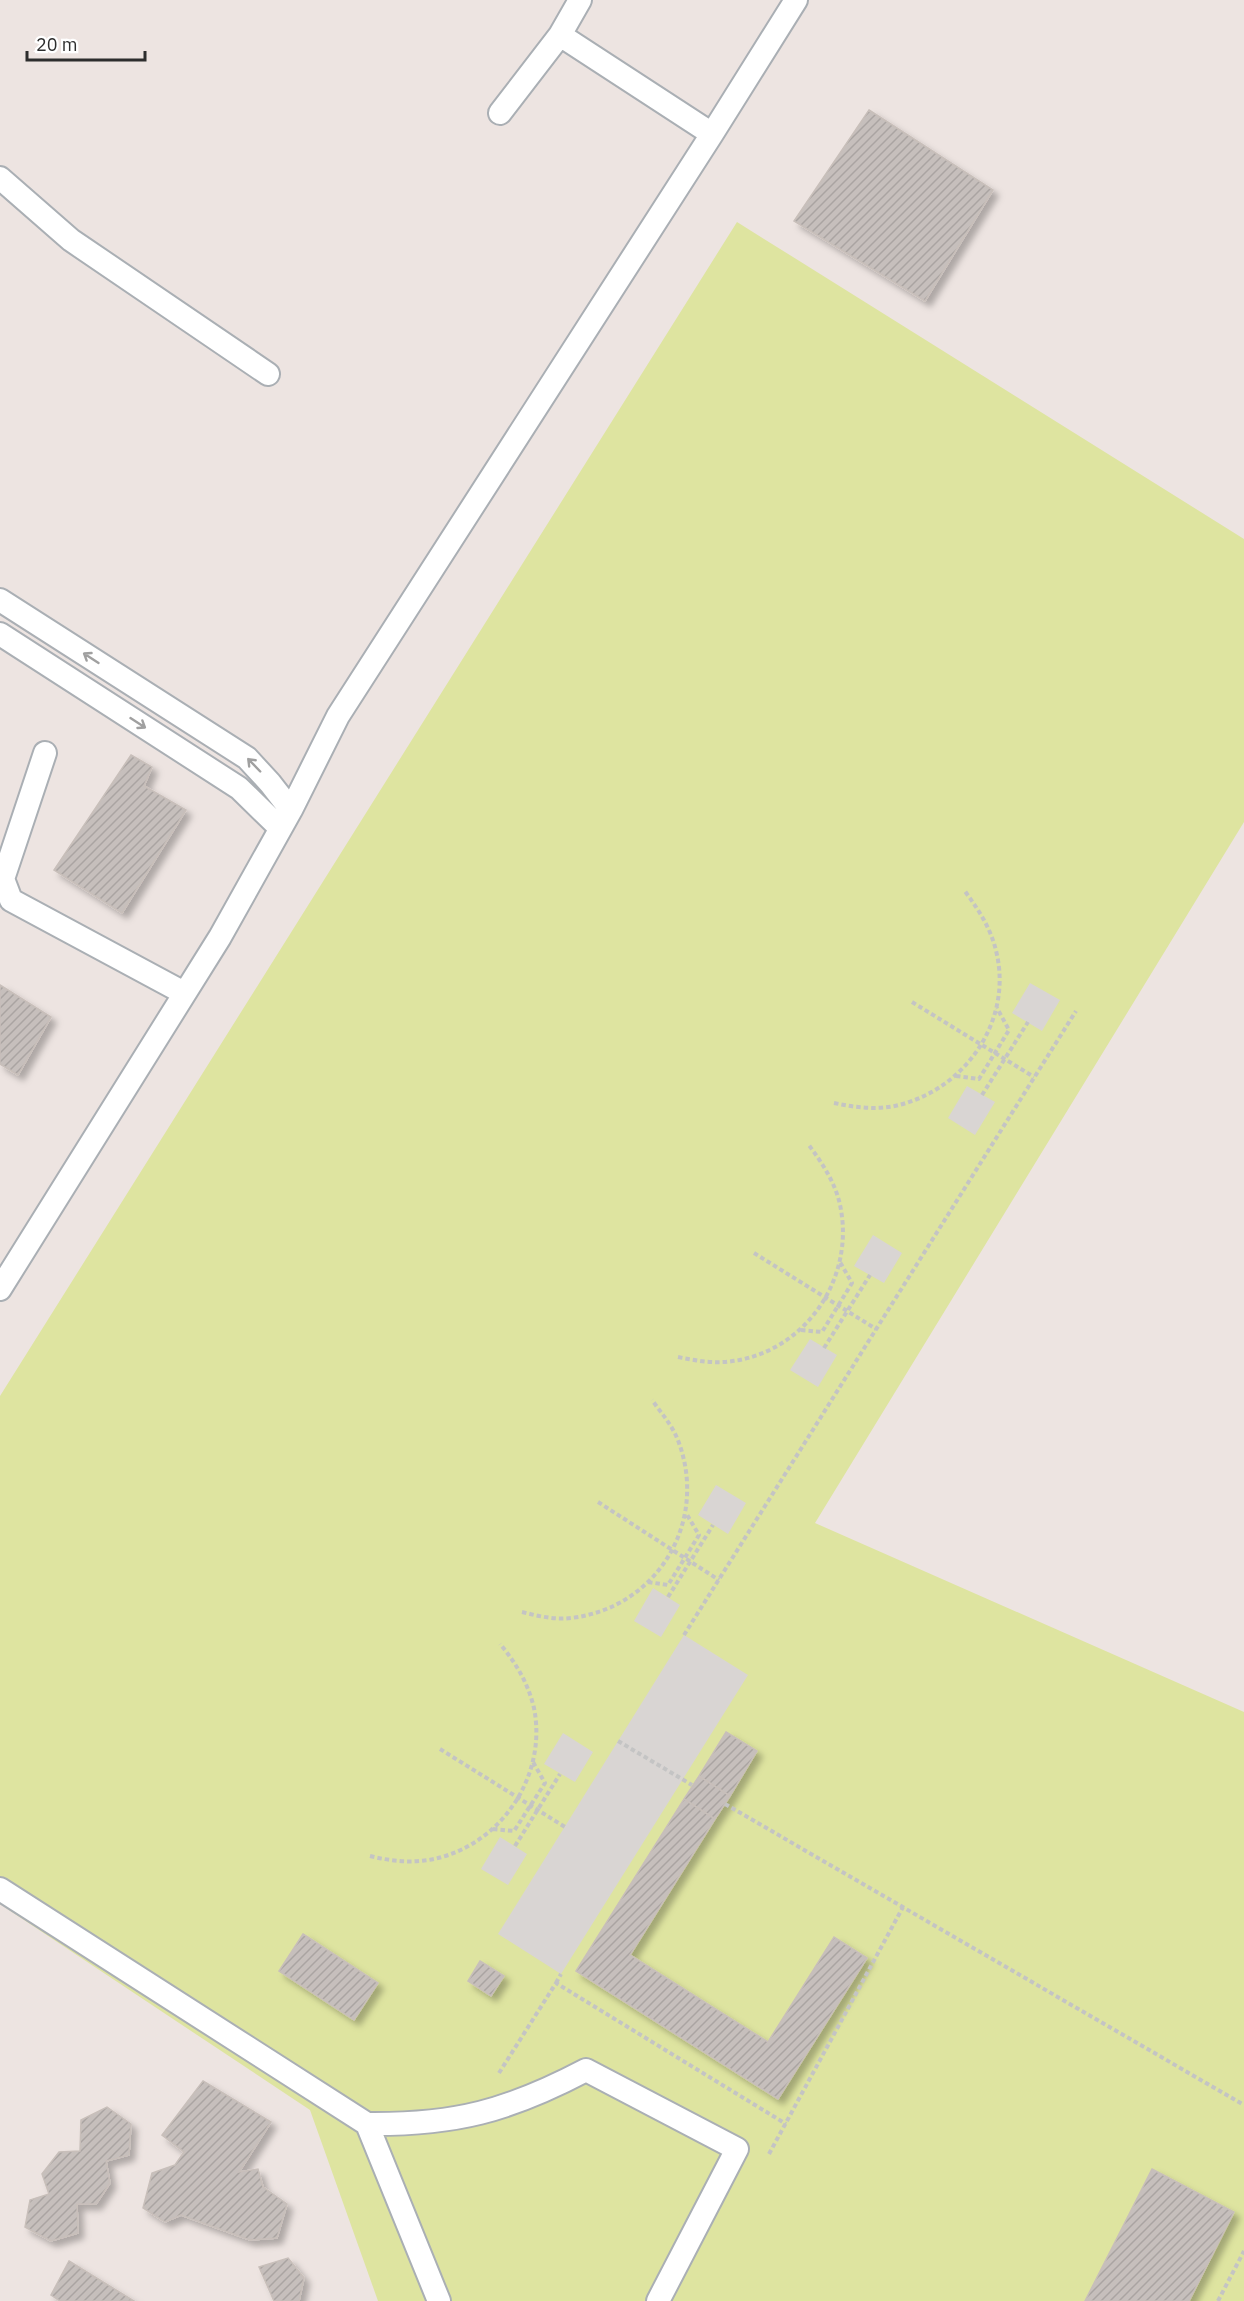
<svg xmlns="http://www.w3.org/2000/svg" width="1244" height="2301" font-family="'IBM Plex Sans',sans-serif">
<defs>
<pattern id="building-hatch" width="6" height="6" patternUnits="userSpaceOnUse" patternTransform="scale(1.5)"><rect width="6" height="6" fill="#c6bfbc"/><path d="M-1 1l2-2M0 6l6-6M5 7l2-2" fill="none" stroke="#aaa4a2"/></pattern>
<filter id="shadow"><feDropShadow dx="5.5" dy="5.5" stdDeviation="3" flood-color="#0004"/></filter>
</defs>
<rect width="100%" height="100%" fill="#ede4e1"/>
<path fill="#dee4a0" d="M737 222 1244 539V822L815 1523 1244 1712V2301H378L310 2110 0 1904V1396Z"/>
<path fill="#d9d5d3" d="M1030 983 1060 1000 1042 1031 1012 1013Z
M967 1086 995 1102 975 1135 948 1118Z
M873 1235 902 1253 884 1283 854 1266Z
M810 1339 837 1355 818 1387 790 1370Z
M716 1485 746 1503 728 1534 698 1515Z
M653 1588 680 1605 661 1637 634 1621Z
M684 1635 748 1675 561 1974 498 1934Z
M563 1733 593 1752 575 1782 544 1764Z
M500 1837 527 1854 508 1885 481 1869Z"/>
<path fill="url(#building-hatch)" stroke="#c8bfba" stroke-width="1.5" filter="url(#shadow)" d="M869 110 993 190 925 301 794 221Z
M131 755 152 767 144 786 186 810 122 913 54 870Z
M0 985 51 1017 18 1075 0 1064Z
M726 1732 757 1751 730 1796 699 1776Z
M699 1776 730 1796 715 1819 684 1799Z
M684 1799 715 1819 630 1955 768 2042 834 1937 867 1958 778 2099 576 1971Z
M303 1934 378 1983 354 2020 279 1971Z
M480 1961 504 1976 491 1996 468 1981Z
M203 2081 271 2122 239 2172 258 2169 263 2187 287 2204 277 2238 250 2240 181 2215 165 2222 143 2208 152 2173 175 2165 184 2152 162 2135Z
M107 2107 131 2124 129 2155 106 2161 110 2183 96 2204H77L78 2233 51 2241 25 2227 30 2200 49 2194 42 2174 59 2152 80 2151 81 2120Z
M1152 2169 1234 2212 1189 2301H1085Z
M288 2258 304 2278 299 2301H274L259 2267Z
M69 2261 134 2301H60L51 2295Z"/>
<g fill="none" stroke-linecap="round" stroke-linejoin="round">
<g stroke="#aaafb4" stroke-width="26">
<path id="service" d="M560 35 712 134
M500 113 560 35 580 0
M0 178 71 240 268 374
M0 600 247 758 270 783 291 810
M0 634 239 788 280 828
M45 753 3 879 11 900 184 993
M0 1289 220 937 291 810 338 716 712 134 796 0
M0 1889 367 2124 439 2301
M367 2124C455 2125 508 2111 586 2070L737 2149 658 2301"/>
</g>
<path stroke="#c4c4c4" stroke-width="4" stroke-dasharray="4.5 3" stroke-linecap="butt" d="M912 1002 1034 1077
M956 1076 979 1079 1009 1030 997 1008
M982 1095 1028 1022
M834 1103C858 1108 882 1111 906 1103 968 1084 1011 1020 997 955 992 930 979 910 964 890
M754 1253 876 1329
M801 1330 822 1332 852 1283 840 1262
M824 1348 870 1275
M678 1357C693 1360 708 1363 724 1362 800 1357 854 1284 841 1210 837 1185 823 1164 808 1144
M598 1502 719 1580
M648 1582 668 1585 699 1535 686 1513
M668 1597 713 1525
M522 1612C538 1616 554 1620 571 1618 657 1608 708 1523 679 1443 673 1426 662 1414 652 1400
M684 1635 1076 1011
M618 1741 692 1785
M440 1749 565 1827
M725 1804 1244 2105
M493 1829 514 1831 545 1783 533 1762
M515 1846 560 1774
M370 1856C394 1862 418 1864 442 1857 505 1839 547 1773 534 1708 528 1683 516 1663 500 1644
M556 1983 561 1974
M499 2073 556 1983 786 2124
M769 2154 903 1907
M1218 2301 1244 2251"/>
<use href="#service" stroke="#fff" stroke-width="22"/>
</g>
<defs><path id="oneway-shaft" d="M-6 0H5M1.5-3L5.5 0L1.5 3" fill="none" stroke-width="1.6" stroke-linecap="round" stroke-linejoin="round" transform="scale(1.5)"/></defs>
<g stroke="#a0a0a0">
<use href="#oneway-shaft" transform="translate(91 658) rotate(-147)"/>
<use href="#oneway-shaft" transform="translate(138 723) rotate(33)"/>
<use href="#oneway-shaft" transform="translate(254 765) rotate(-134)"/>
</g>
<path d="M27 51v9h118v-9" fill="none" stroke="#2d2d2d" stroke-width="3"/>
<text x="36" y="51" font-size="18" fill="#2d2d2d" stroke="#ffffff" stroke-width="4.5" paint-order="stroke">20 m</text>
</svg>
